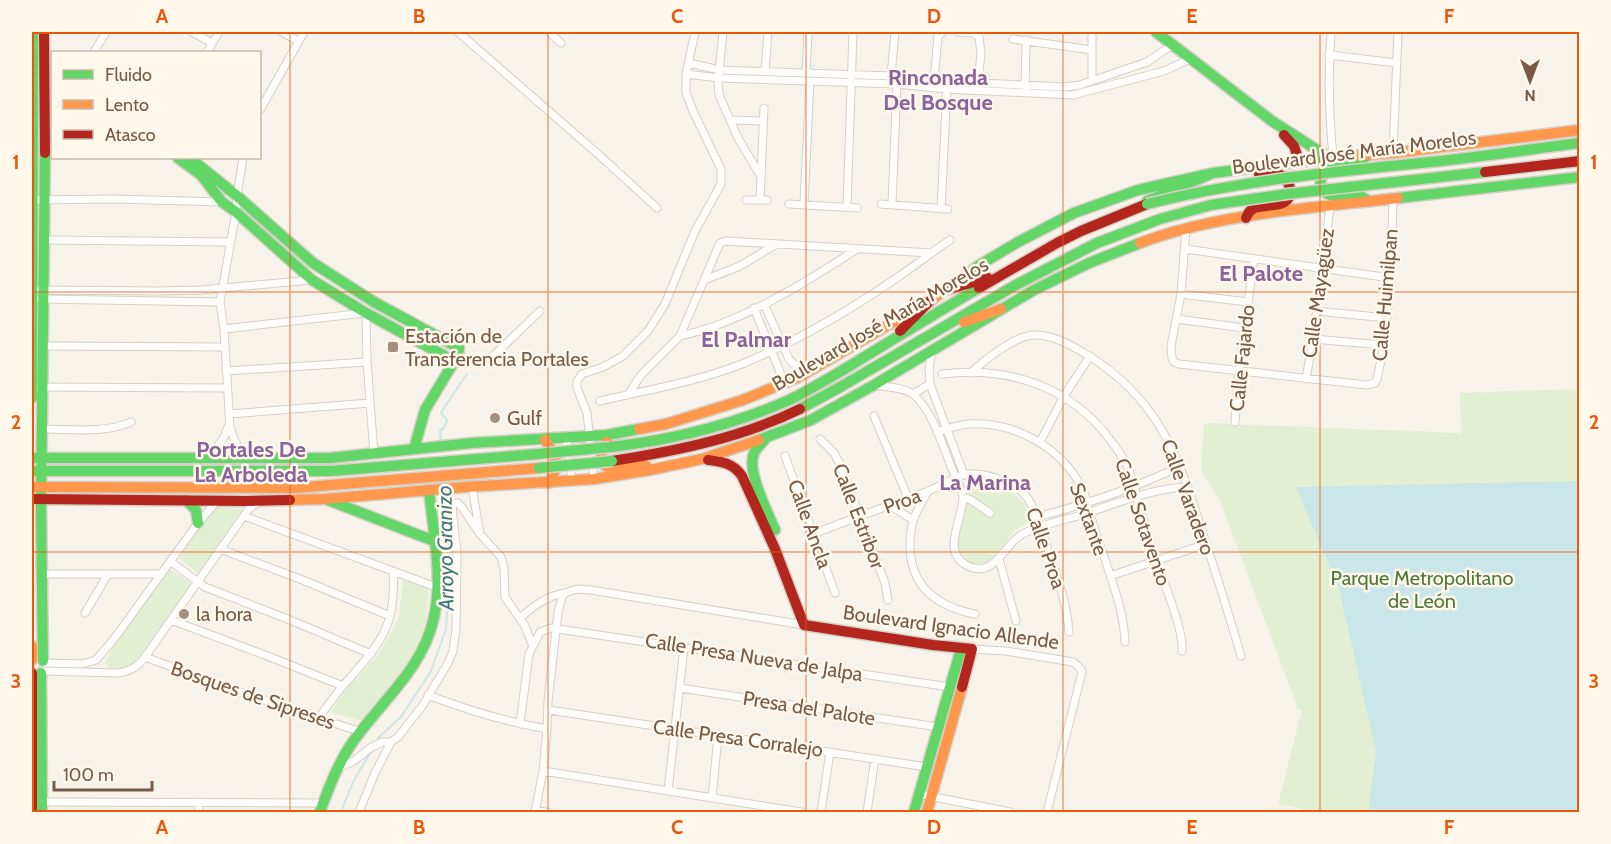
<svg xmlns="http://www.w3.org/2000/svg" width="1611" height="844" font-family="Cabin,sans-serif">
<rect width="100%" height="100%" fill="#f8f3ea"/>
<path fill="#e3efd3" d="M1579 389V812H1302L1303 809 1278 804 1302 710 1297 709 1296 703 1220 501 1201 471 1204 423 1461 433 1460 393Z
M978 479 1004 485 1024 503 1031 519 1030 521 1013 532 996 558 989 564 978 566 970 564 959 555 955 544 969 487Z
M214 507 246 510 200 575 179 558Z
M169 569 194 585 134 666 123 670 109 668 105 663 115 644Z
M403 578 429 587C428 599 428 612 425 624 414 662 386 691 362 721L330 712 348 687 378 655 389 637 399 617Z"/>
<path fill="#cae6e9" d="M1579 481V812H1368L1376 752 1339 589 1296 487Z"/>
<g fill="none" stroke-linecap="round" stroke-linejoin="round">
<path stroke="#cae6e9" stroke-width="2" d="M441 444 440 430 443 429 447 421 446 418 441 414 442 411 467 374
M376 743 379 737 401 717 431 671 446 629 449 583 443 491
M341 812 353 782 372 750"/>
<g stroke="#d6cfc6" stroke-width="9">
<path id="street" d="M192 32 212 43
M282 32 298 41
M458 32 598 154 657 208
M549 32 561 43
M723 32 718 83 719 95 738 138 761 177
M958 32 973 33 979 37 981 53 978 83
M1331 32C1328 73 1329 115 1333 157
M1092 36V81
M1013 39 1092 50
M94 52 106 32
M207 52 219 32
M1329 55 1396 63
M689 63 720 70 891 76 978 83 1065 87 1080 85 1147 62 1172 45
M765 71 768 32
M806 73 808 32
M686 74 719 78 897 84 946 89 1073 95 1164 71 1190 59
M891 76 895 32
M934 80 938 36 943 32
M1025 89 1026 40
M260 110 304 32
M731 120 763 121
M1393 153 1398 32
M243 158 237 196 236 212 220 302 224 329 230 427C234 441 239 453 253 457
M32 200 114 199 222 202
M746 200H767
M760 200 764 108
M789 204 857 208
M804 204 810 81
M881 204 948 209
M892 204 897 84
M847 207 853 32
M941 209 947 87
M1186 228 1181 294 1171 346 1172 358 1174 362 1179 364 1367 385 1375 383 1377 379C1391 320 1391 259 1393 199
M44 240 230 242
M1185 249 1391 278
M704 280 740 266 775 245
M40 290 160 291 201 290 312 280
M1181 294 1248 302
M40 299 220 302
M764 304 789 359 799 369 809 371
M754 308 780 372 781 378 778 386
M1317 311 1386 318
M366 313 367 362 374 454
M1177 319 1244 328
M224 329 365 313
M680 336C741 323 805 283 857 249
M1313 339 1382 345
M43 346 225 347
M932 351 929 368 930 384 964 475
M458 355C470 360 479 365 490 359L540 311
M226 371 367 362
M971 373C984 360 1015 336 1033 335 1051 334 1069 344 1084 353 1162 399 1180 461 1206 543 1218 580 1230 618 1241 656
M942 374C1008 366 1071 386 1111 441 1119 451 1127 464 1131 476 1134 483 1135 491 1137 498 1143 519 1149 539 1156 559 1163 582 1184 629 1182 651
M1306 379 1313 339 1330 207
M874 385C886 387 905 387 914 395 935 414 944 451 955 476 958 484 962 489 963 497 963 519 941 551 966 565 994 580 1003 546 1021 535 1036 526 1060 521 1078 516 1113 505 1150 488 1188 487
M40 387 227 388
M913 394 930 384
M628 395 641 375 680 336 720 243 726 241 931 253
M600 401C648 390 696 382 742 364 797 341 849 311 898 277 916 265 932 252 950 240
M229 414 370 403
M874 416 908 498
M1235 422 1239 370 1254 259
M42 429C70 429 104 434 131 422
M937 432C947 429 957 425 968 424 1014 421 1061 447 1082 488 1086 496 1087 506 1090 514 1094 527 1098 540 1103 553 1112 582 1124 611 1125 642
M566 438 572 481
M820 439 834 453 840 464 885 583 888 600
M1040 442 1064 396 1090 356
M785 456 835 593
M209 459 224 437 229 424
M594 479 587 413 577 388V381L582 374 603 367 623 356 648 331 665 304 695 231 721 184V169L693 111 686 93V74L695 32
M472 487 480 534 501 557 504 569 505 597 525 626 532 644
M928 491C923 501 916 511 913 521 910 530 910 540 910 549 912 589 939 607 975 614
M963 497 971 500 990 513
M891 506 913 520
M244 516 436 587
M1037 517C1086 504 1135 489 1180 466
M813 534C851 519 888 506 926 492 938 487 951 479 964 475 980 471 1008 480 1020 490 1037 505 1033 518 1043 535 1053 567 1067 599 1069 632
M220 549 300 579 390 616
M999 559 1016 621
M170 561 205 587 285 618 371 654
M41 574H161
M1110 576 1206 544
M85 613 108 574
M520 618C534 606 546 596 565 593
M171 620 265 655 343 686
M972 649 1006 651 1073 662 1080 668 1082 672 1047 812
M145 657 243 693 361 732
M44 663 82 664 96 660 114 639 198 523 217 501
M43 671 118 673C130 671 138 667 145 657L248 510 259 501
M680 688 938 727
M428 695C467 710 506 722 547 729
M549 710 927 767
M318 719C326 708 334 696 343 686 378 645 397 629 393 572
M520 724 529 654 540 632 551 628 950 687
M338 768 354 761 370 748 382 742H391L398 737 423 705 448 663 453 651 456 629 457 553 452 507 454 504 458 503 461 506 480 534
M543 771 801 812
M668 791 684 647
M919 794 1010 812
M712 798 718 736
M40 802 324 803
M198 802 199 812
M535 811 547 812
M359 812 375 773 391 742
M535 812 543 771 547 729 548 701 558 612 562 597 565 593 577 589 591 590 804 625
M821 812 830 752
M867 812 875 759"/>
</g>
<g stroke="#d7cfc6" stroke-width="13">
<path id="fast" d="M1156 32 1272 121 1328 157
M178 158 201 175 222 202 236 212 312 280 366 313 454 361
M190 158 237 196 313 263 374 302 459 348 458 355 425 410 414 449
M1398 198 1580 177
M1147 201 1213 173
M1368 201C1358 191 1343 197 1330 195 1323 192 1319 187 1321 180 1324 160 1345 166 1358 161 1363 160 1366 156 1370 153
M958 281 978 266 1018 242 1074 213 1138 190 1213 173 1338 157
M32 398 33 32
M800 409 842 386 1014 286 1097 243
M766 438C762 443 757 447 754 453 746 471 768 513 775 530
M759 440 811 420 874 385 1034 290 1089 263 1140 243
M611 447C671 440 732 425 787 401 814 388 840 372 866 356 904 333 941 310 979 288
M32 458H330L472 443 607 435 639 429
M32 471H331L537 454
M186 500 196 510 198 523
M328 500 434 541
M43 661 41 508 45 153
M41 673 42 812
M320 812C328 789 337 766 350 746 379 703 423 670 434 617 443 576 433 531 429 490
M914 812 961 649"/>
</g>
<g stroke="#d7cfc6" stroke-width="13">
<path id="slow" d="M1338 157 1393 153 1580 130
M1140 243C1219 213 1314 208 1398 198
M964 322 1001 309
M639 429 666 424 743 400 799 377 930 301 958 281
M545 440C557 457 560 464 549 483
M607 442C602 447 600 453 602 460 606 475 630 467 641 464L645 465 650 470
M32 487 294 488 539 468
M290 500 325 499 466 487 594 479 650 470 702 459 759 440
M32 646V660
M927 812 962 687"/>
</g>
<g stroke="#d7cfc6" stroke-width="13">
<path id="jam" d="M44 32 45 153
M1284 135 1294 146 1299 161
M1246 218C1248 213 1250 209 1255 208 1267 203 1292 210 1290 189 1289 182 1284 176 1278 174 1272 171 1265 173 1259 174
M979 288 1057 243 1081 231 1147 204
M946 290 988 278
M900 331 930 301
M708 460C723 462 733 463 742 476L775 549 804 625 933 645 972 649 962 687
M612 461C676 451 741 438 800 409
M32 499 246 501 290 500
M32 673V812"/>
</g>
<use href="#street" stroke="#fefdfc" stroke-width="7"/>
<use href="#fast" stroke="#63d668" stroke-width="10"/>
<use href="#slow" stroke="#ff974d" stroke-width="10"/>
<use href="#jam" stroke="#b3261e" stroke-width="10"/>
<g stroke="#dad0c8" stroke-width="13" stroke-linecap="butt">
<path id="fast-bridge" d="M1147 204C1242 180 1334 172 1431 162 1481 157 1530 149 1580 143
M1097 243 1160 219 1211 205 1287 194 1485 172
M537 454 611 447
M539 468 612 461"/>
</g>
<g stroke="#dad0c8" stroke-width="13" stroke-linecap="butt">
<path id="jam-bridge" d="M1485 172 1580 161"/>
</g>
<use href="#fast-bridge" stroke="#63d668" stroke-width="10"/>
<use href="#jam-bridge" stroke="#b3261e" stroke-width="10"/>
</g>
<path fill="none" stroke="#e8590c" stroke-width="1.5" stroke-opacity="0.55" d="M290 32V812M548 32V812M806 32V812M1063 32V812M1320 32V812M32 292H1580M32 552H1580"/>
<g fill="#a59080" stroke="#fff8eb" stroke-width="2">
<rect x="387" y="341" width="12" height="12" rx="3"/>
<circle cx="495" cy="418" r="6"/>
<circle cx="184" cy="614" r="6"/>
</g>
<g text-anchor="middle" dominant-baseline="central" stroke-width="5" stroke-linejoin="round" paint-order="stroke">
<g font-size="20" fill="#785a47" stroke="#fff8eb">
<text transform="translate(1354 152) rotate(-7)">Boulevard José María Morelos</text>
<text transform="translate(1318 293) rotate(-82)">Calle Mayagüez</text>
<text transform="translate(1385 295) rotate(-85)">Calle Huimilpan</text>
<text transform="translate(880 324) rotate(-30)">Boulevard José María Morelos</text>
<text transform="translate(1242 358) rotate(-84)">Calle Fajardo</text>
<text transform="translate(1188 497) rotate(70)">Calle Varadero</text>
<text transform="translate(902 501) rotate(-20)">Proa</text>
<text transform="translate(859 516) rotate(69)">Calle Estribor</text>
<text transform="translate(1089 519) rotate(70)">Sextante</text>
<text transform="translate(1143 522) rotate(71)">Calle Sotavento</text>
<text transform="translate(810 524) rotate(70)">Calle Ancla</text>
<text transform="translate(1046 548) rotate(71)">Calle Proa</text>
<text transform="translate(951 627) rotate(8)">Boulevard Ignacio Allende</text>
<text transform="translate(754 657) rotate(9)">Calle Presa Nueva de Jalpa</text>
<text transform="translate(253 695) rotate(19)">Bosques de Sipreses</text>
<text transform="translate(809 708) rotate(9)">Presa del Palote</text>
<text transform="translate(738 738) rotate(8)">Calle Presa Corralejo</text>
</g>
<g font-size="20" fill="#785a47" stroke="#fff8eb" text-anchor="start">
<text x="405" y="336">Estación de<tspan x="405" dy="23">Transferencia Portales</tspan></text>
<text x="507" y="418">Gulf</text>
<text x="196" y="614">la hora</text>
</g>
<g font-size="20" fill="#4c793c" stroke="#fff8eb">
<text x="1422" y="578">Parque Metropolitano<tspan x="1422" dy="23">de León</tspan></text>
</g>
<g font-size="21" font-style="italic" fill="#3c7786" stroke="#fff8eb">
<text transform="translate(445 548) rotate(-91)">Arroyo Granizo</text>
</g>
<g font-size="22" font-weight="bold" fill="#8b629c" stroke="#fff8eb">
<text x="938" y="77">Rinconada<tspan x="938" dy="25">Del Bosque</tspan></text>
<text x="1261" y="273">El Palote</text>
<text x="746" y="339">El Palmar</text>
<text x="251" y="449">Portales De<tspan x="251" dy="25">La Arboleda</tspan></text>
<text x="985" y="482">La Marina</text>
</g>
</g>
<rect width="1611" height="844" fill="none" stroke="#fff8eb" stroke-width="66"/>
<rect x="51" y="51" width="210" height="108" fill="#fff8eb" stroke="#c9b9a9" stroke-width="1.5"/>
<rect x="63" y="70" width="30" height="9" fill="#63d668" stroke="#c9b9a9" stroke-width="1.5"/>
<text x="105" y="81" font-size="18" fill="#785a47">Fluido</text>
<rect x="63" y="100" width="30" height="9" fill="#ff974d" stroke="#c9b9a9" stroke-width="1.5"/>
<text x="105" y="111" font-size="18" fill="#785a47">Lento</text>
<rect x="63" y="130" width="30" height="9" fill="#b3261e" stroke="#c9b9a9" stroke-width="1.5"/>
<text x="105" y="141" font-size="18" fill="#785a47">Atasco</text>
<g transform="translate(1530 81) rotate(180)" stroke="#fff8eb" stroke-width="4.5" paint-order="stroke">
<path d="M0-4.5L10 22L0 15L-10 22Z" fill="#785a47"/>
<text y="-9" font-size="16" font-weight="bold" text-anchor="middle" fill="#785a47">N</text>
</g>
<path d="M54 781v9h98v-9" fill="none" stroke="#785a47" stroke-width="3"/>
<text x="63" y="781" font-size="18" fill="#785a47" stroke="#fff8eb" stroke-width="4.5" paint-order="stroke">100 m</text>
<rect x="33" y="33" width="1545" height="778" fill="none" stroke="#e8590c" stroke-width="2"/>
<g font-size="20" text-anchor="middle" font-weight="bold" fill="#e8590c">
<text x="162" y="23">A</text>
<text x="419" y="23">B</text>
<text x="677" y="23">C</text>
<text x="934" y="23">D</text>
<text x="1192" y="23">E</text>
<text x="1449" y="23">F</text>
<text x="16" y="169">1</text>
<text x="1594" y="169">1</text>
<text x="16" y="429">2</text>
<text x="1594" y="429">2</text>
<text x="16" y="688">3</text>
<text x="1594" y="688">3</text>
<text x="162" y="834">A</text>
<text x="419" y="834">B</text>
<text x="677" y="834">C</text>
<text x="934" y="834">D</text>
<text x="1192" y="834">E</text>
<text x="1449" y="834">F</text>
</g>
</svg>
